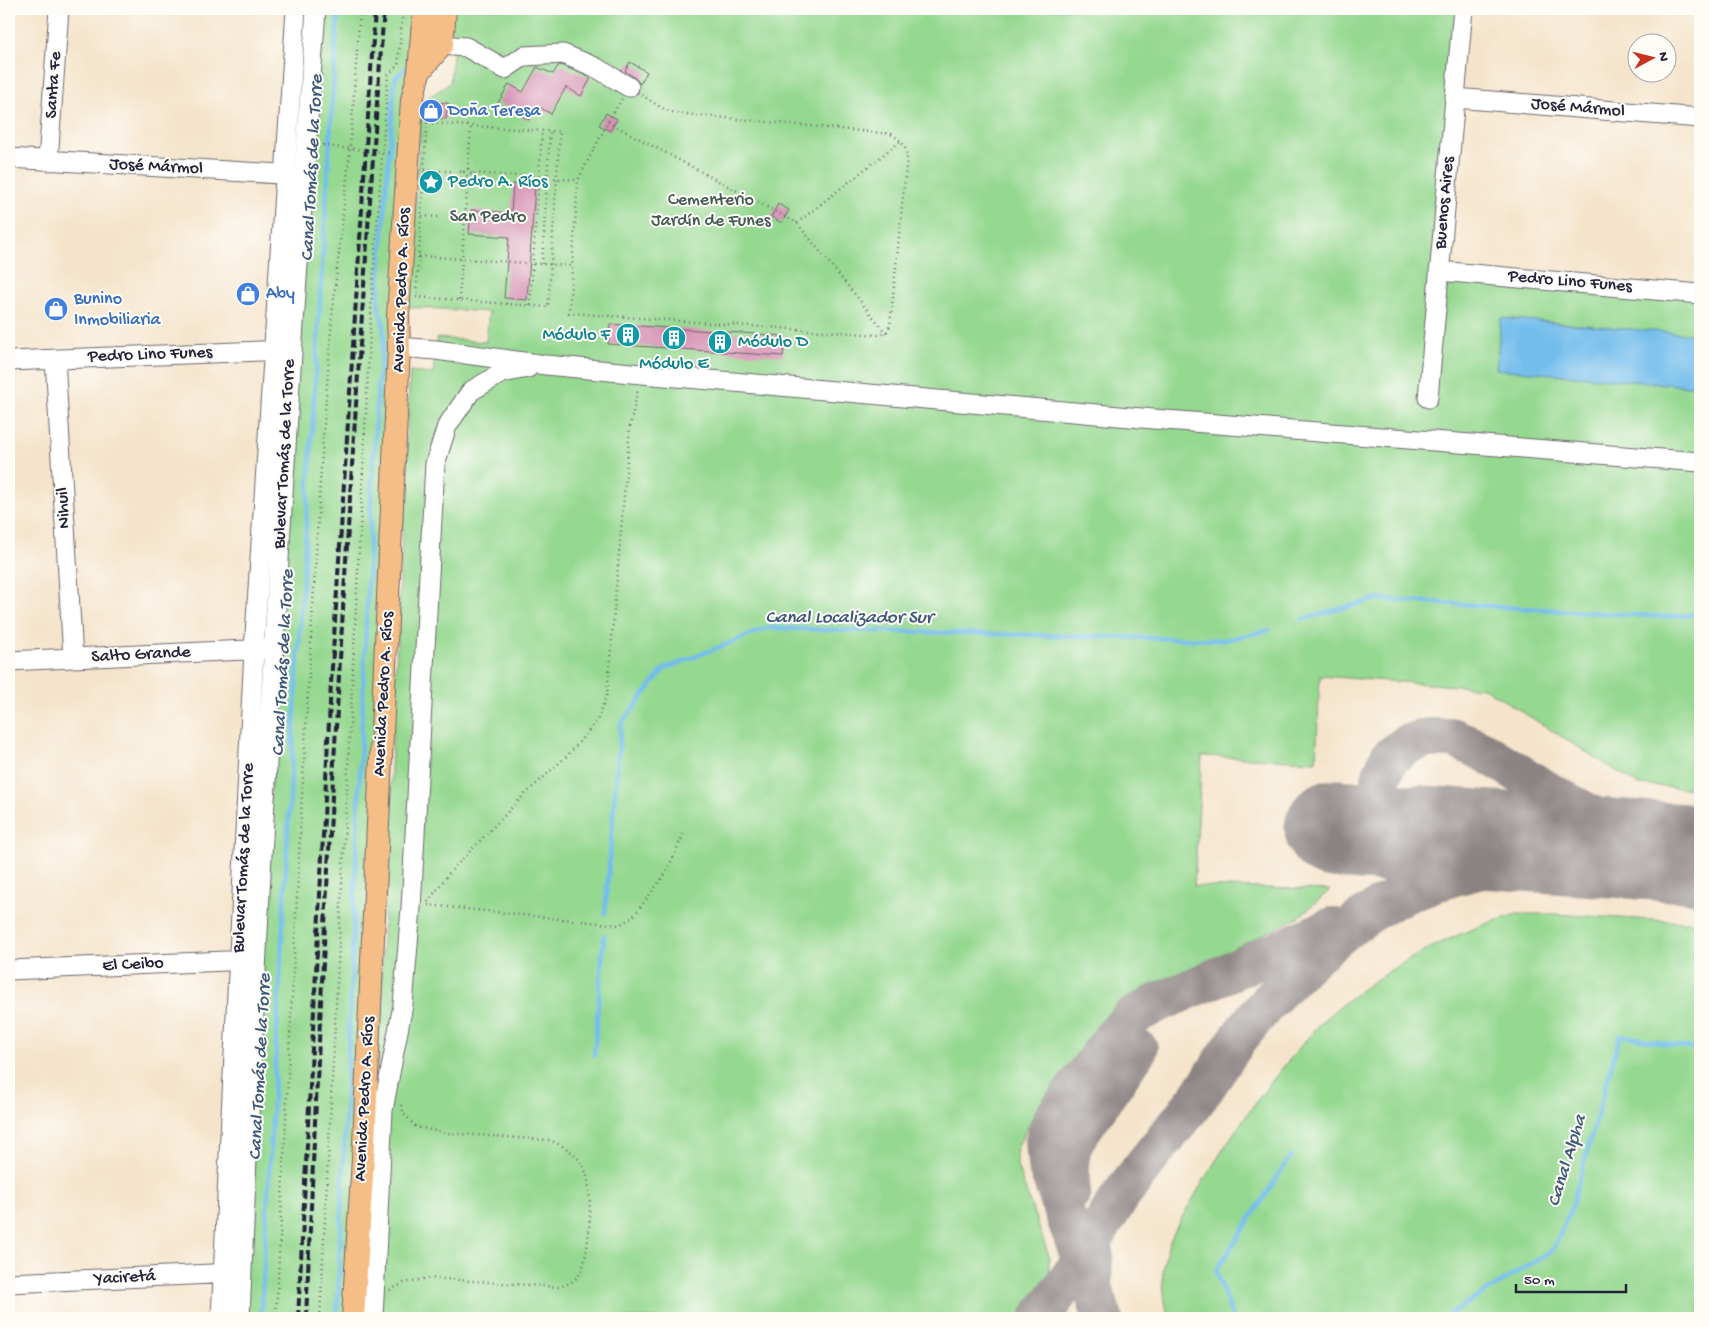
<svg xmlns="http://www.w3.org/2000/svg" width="1709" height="1327" font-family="'Gochi Hand',sans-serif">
<rect width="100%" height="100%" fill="#fdfcf7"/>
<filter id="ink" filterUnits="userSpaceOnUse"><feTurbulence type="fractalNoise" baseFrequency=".02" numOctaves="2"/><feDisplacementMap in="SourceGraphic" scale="10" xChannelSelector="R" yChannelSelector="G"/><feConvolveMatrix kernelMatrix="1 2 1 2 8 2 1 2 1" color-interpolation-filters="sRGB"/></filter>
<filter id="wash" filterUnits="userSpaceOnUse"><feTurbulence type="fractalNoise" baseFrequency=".0096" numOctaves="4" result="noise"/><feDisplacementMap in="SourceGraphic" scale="20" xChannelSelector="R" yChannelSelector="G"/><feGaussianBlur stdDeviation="1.12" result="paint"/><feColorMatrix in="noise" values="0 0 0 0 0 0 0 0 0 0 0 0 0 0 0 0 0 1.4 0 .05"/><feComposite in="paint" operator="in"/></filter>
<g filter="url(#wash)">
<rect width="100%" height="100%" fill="#f5e4cb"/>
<path fill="#95d890" stroke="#5c7d66" d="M316 9H1463L1439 271 1700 294V789L1639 785 1484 688 1320 676 1316 761 1202 756 1194 886 1330 890 1299 917 1133 997 1112 1011 1033 1116 1017 1148V1166L1049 1256V1273L1043 1289 1023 1318H365L410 372 433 374 437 338 486 342 489 312 409 307 422 102 450 83 455 37 443 35 419 72 353 1318H240Z
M1517 914H1554L1700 923V1318H1168C1165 1302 1161 1279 1164 1262 1168 1239 1182 1217 1194 1197 1225 1143 1260 1093 1301 1046 1310 1036 1318 1024 1329 1015 1384 969 1447 934 1517 914Z"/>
<path fill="#73bdec" stroke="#4a7094" d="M1501 318 1700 335V387L1496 369Z"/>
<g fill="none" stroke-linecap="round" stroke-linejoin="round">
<path stroke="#73bdec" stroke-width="4.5" d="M1303 619 1376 599 1667 617 1700 614
M605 913 621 724 664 669 767 628 1225 640 1270 630
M594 1055 604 935
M261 1318 294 724 338 9
M337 1318 372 481 378 384 384 337 383 322 378 304 380 272 395 78 410 65V62
M1233 1318 1216 1271 1291 1156
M1444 1318 1553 1250 1571 1209 1620 1035 1700 1050"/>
<path stroke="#8c8383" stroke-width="40" d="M1399 833 1385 819 1378 794 1382 775 1389 758 1406 745 1427 738H1454L1485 752 1549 792 1640 841 1682 852
M1071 1192C1069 1172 1067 1158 1075 1139L1138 1049
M1094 1252C1090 1280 1093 1292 1103 1318
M1088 1278 1047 1165 1045 1140 1052 1120 1115 1034 1132 1017 1153 1005 1332 927
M1040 1318C1054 1298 1070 1279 1082 1259 1096 1236 1109 1212 1125 1190 1148 1158 1175 1128 1199 1096 1215 1075 1228 1051 1245 1030 1282 982 1344 924 1398 897 1461 867 1532 861 1599 847"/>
<path stroke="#8c8383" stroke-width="99" d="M1334 829 1700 854"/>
</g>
<g id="blocks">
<path fill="#d591b2" d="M630 62 647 72 640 84 635 78 625 71Z
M561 65 591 78 581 96 566 87 551 114 537 106 529 120 498 103 509 84 523 92 537 67 553 74 558 66Z
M425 102 448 103 446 119 424 118Z
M606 113 617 119 610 131 599 125Z
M513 184 535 186 527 300 504 298 509 237 469 234 471 210 511 213Z
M778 204 789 210 782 223 771 217Z
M610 324 785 336 783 356 608 344Z"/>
</g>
</g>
<g filter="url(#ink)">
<use href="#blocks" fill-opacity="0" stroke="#6c666d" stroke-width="1"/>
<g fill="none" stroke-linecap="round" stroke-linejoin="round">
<g stroke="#6c666d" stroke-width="21">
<path id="minor" d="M428 44 466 47 505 69 524 56 563 54 595 67 629 87
M1455 98 1700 118
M9 158 297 175
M48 161 59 9
M1439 271 1700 294
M399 347 436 350 546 365 642 374 1153 419 1700 462
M55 359 73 658
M9 361 285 350
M1428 398 1463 9
M9 661 265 649
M9 970 251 960
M9 1283 235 1273
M221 1318 254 650 296 9
M240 1318C258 881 284 445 316 9
M373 1318 383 1110 403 1005 411 908 435 464 447 426 471 391 502 373 528 368"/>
</g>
<g stroke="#6c666d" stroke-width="24">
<path id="major" d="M419 72 442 45 445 9
M353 1318 364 1143 399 347 398 316 412 100 419 72 424 9"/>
</g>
<path stroke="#6c666d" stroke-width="2.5" stroke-dasharray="1 4" stroke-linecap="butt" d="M629 87 662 108 675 113 891 134C902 141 905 144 907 157L890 326 886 333 878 335 569 313 578 180 608 122Z
M608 122 797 223 886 333
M427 123 560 132 548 307 416 297Z
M323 145 334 147 392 153
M468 169 471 126
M425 170 464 172
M472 173 468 169 464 172 468 177 472 173 578 180
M422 216 438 217
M797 223 902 140
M419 256 572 266
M542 264 550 132
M459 300 468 177
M530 305 542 131
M428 902 449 873 523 796 569 754 597 721 607 694 630 426 638 389
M428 905 619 925 633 917 666 873 684 833
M390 1290 404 1283 429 1278 559 1287C567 1284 574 1282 579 1275 590 1259 594 1186 584 1168 576 1153 565 1146 549 1140L446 1133 416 1127 404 1114 401 1105
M276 1318 302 795 321 466 332 316 350 149 360 9
M320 1318 372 293 388 75 398 65 403 9"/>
<use href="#minor" stroke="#fff" stroke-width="19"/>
<use href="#major" stroke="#f6be87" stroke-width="22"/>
<path stroke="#22223b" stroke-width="4" stroke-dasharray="8 4" stroke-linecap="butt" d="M298 1318 331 683 375 9
M306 1318C325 881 351 445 384 9"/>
</g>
</g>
<defs>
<g id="shop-disc" transform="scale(1.25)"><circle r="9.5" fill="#3f7fe0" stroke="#fdfcf7"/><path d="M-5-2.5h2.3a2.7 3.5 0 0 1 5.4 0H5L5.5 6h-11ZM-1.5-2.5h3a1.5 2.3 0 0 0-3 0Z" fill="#fff"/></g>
<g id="sight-disc" transform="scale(1.25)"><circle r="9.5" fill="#0f9aa8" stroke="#fdfcf7"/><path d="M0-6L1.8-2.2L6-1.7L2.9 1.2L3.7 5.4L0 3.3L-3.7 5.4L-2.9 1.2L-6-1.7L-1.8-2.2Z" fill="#fff"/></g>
<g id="building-disc" transform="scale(1.25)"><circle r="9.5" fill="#0f9aa8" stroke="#fdfcf7"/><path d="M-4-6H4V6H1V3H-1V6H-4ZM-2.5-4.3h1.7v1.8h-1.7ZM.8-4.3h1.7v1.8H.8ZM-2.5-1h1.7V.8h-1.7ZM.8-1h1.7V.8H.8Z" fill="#fff"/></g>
</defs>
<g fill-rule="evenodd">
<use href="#shop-disc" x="431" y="111"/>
<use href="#sight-disc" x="431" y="182"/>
<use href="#shop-disc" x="248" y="294"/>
<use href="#shop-disc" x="56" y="309"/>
<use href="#building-disc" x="628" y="335"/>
<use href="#building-disc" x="674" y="338"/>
<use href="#building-disc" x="720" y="342"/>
</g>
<g text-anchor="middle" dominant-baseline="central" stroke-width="4" stroke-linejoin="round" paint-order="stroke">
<g font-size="18" fill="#22223b" stroke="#fdfcf7">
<text transform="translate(54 85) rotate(-86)">Santa Fe</text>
<text transform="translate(1578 108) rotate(5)">José Mármol</text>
<text transform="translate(156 167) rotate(3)">José Mármol</text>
<text transform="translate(1445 203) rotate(-85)">Buenos Aires</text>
<text transform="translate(1570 282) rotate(5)">Pedro Lino Funes</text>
<text transform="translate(402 290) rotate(-88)">Avenida Pedro A. Ríos</text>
<text transform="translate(150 355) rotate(-2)">Pedro Lino Funes</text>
<text transform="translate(285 454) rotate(-87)">Bulevar Tomás de la Torre</text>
<text transform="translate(64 508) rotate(-93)">Nihuil</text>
<text transform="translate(141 655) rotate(-3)">Salto Grande</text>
<text transform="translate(384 694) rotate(-87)">Avenida Pedro A. Ríos</text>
<text transform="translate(244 858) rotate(-87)">Bulevar Tomás de la Torre</text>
<text transform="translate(133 965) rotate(-3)">El Ceibo</text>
<text transform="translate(365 1099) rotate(-87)">Avenida Pedro A. Ríos</text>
<text transform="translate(125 1278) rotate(-3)">Yaciretá</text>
</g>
<g font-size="18" fill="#366cbe" stroke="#fdfcf7" text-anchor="start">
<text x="448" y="111">Doña Teresa</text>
<text x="266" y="294">Aby</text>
<text x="74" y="299">Bunino<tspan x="74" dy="21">Inmobiliaria</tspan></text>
</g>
<g font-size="18" fill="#0d838f" stroke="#fdfcf7" text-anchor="start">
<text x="448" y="182">Pedro A. Ríos</text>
<text x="610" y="335" text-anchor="end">Módulo F</text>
<text x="738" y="342">Módulo D</text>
<text x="674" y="364" text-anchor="middle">Módulo E</text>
</g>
<g font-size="18" fill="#445954" stroke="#fdfcf7">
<text x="711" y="200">Cementerio<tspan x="711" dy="21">Jardín de Funes</tspan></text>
<text x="488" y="217">San Pedro</text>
</g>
<g font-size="19" font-style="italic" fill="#3e5879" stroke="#fdfcf7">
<text transform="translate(313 168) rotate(-87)">Canal Tomás de la Torre</text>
<text x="849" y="618">Canal Localizador Sur</text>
<text transform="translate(284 663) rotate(-87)">Canal Tomás de la Torre</text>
<text transform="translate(261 1067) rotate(-87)">Canal Tomás de la Torre</text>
<text transform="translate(1568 1161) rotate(-73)">Canal Alpha</text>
</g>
</g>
<rect width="1709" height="1327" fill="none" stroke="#fdfcf7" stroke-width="30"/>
<g transform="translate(1652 58) rotate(83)"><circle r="24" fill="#fdfcf7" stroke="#a5a5ac"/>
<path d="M0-4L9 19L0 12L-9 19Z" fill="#c8321e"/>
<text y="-8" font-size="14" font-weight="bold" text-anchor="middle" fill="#22223b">N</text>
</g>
<path d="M1516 1284v8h110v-8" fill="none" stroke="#22223b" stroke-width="2.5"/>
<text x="1524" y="1284" font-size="15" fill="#22223b" stroke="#fdfcf7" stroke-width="4" paint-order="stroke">50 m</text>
</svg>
